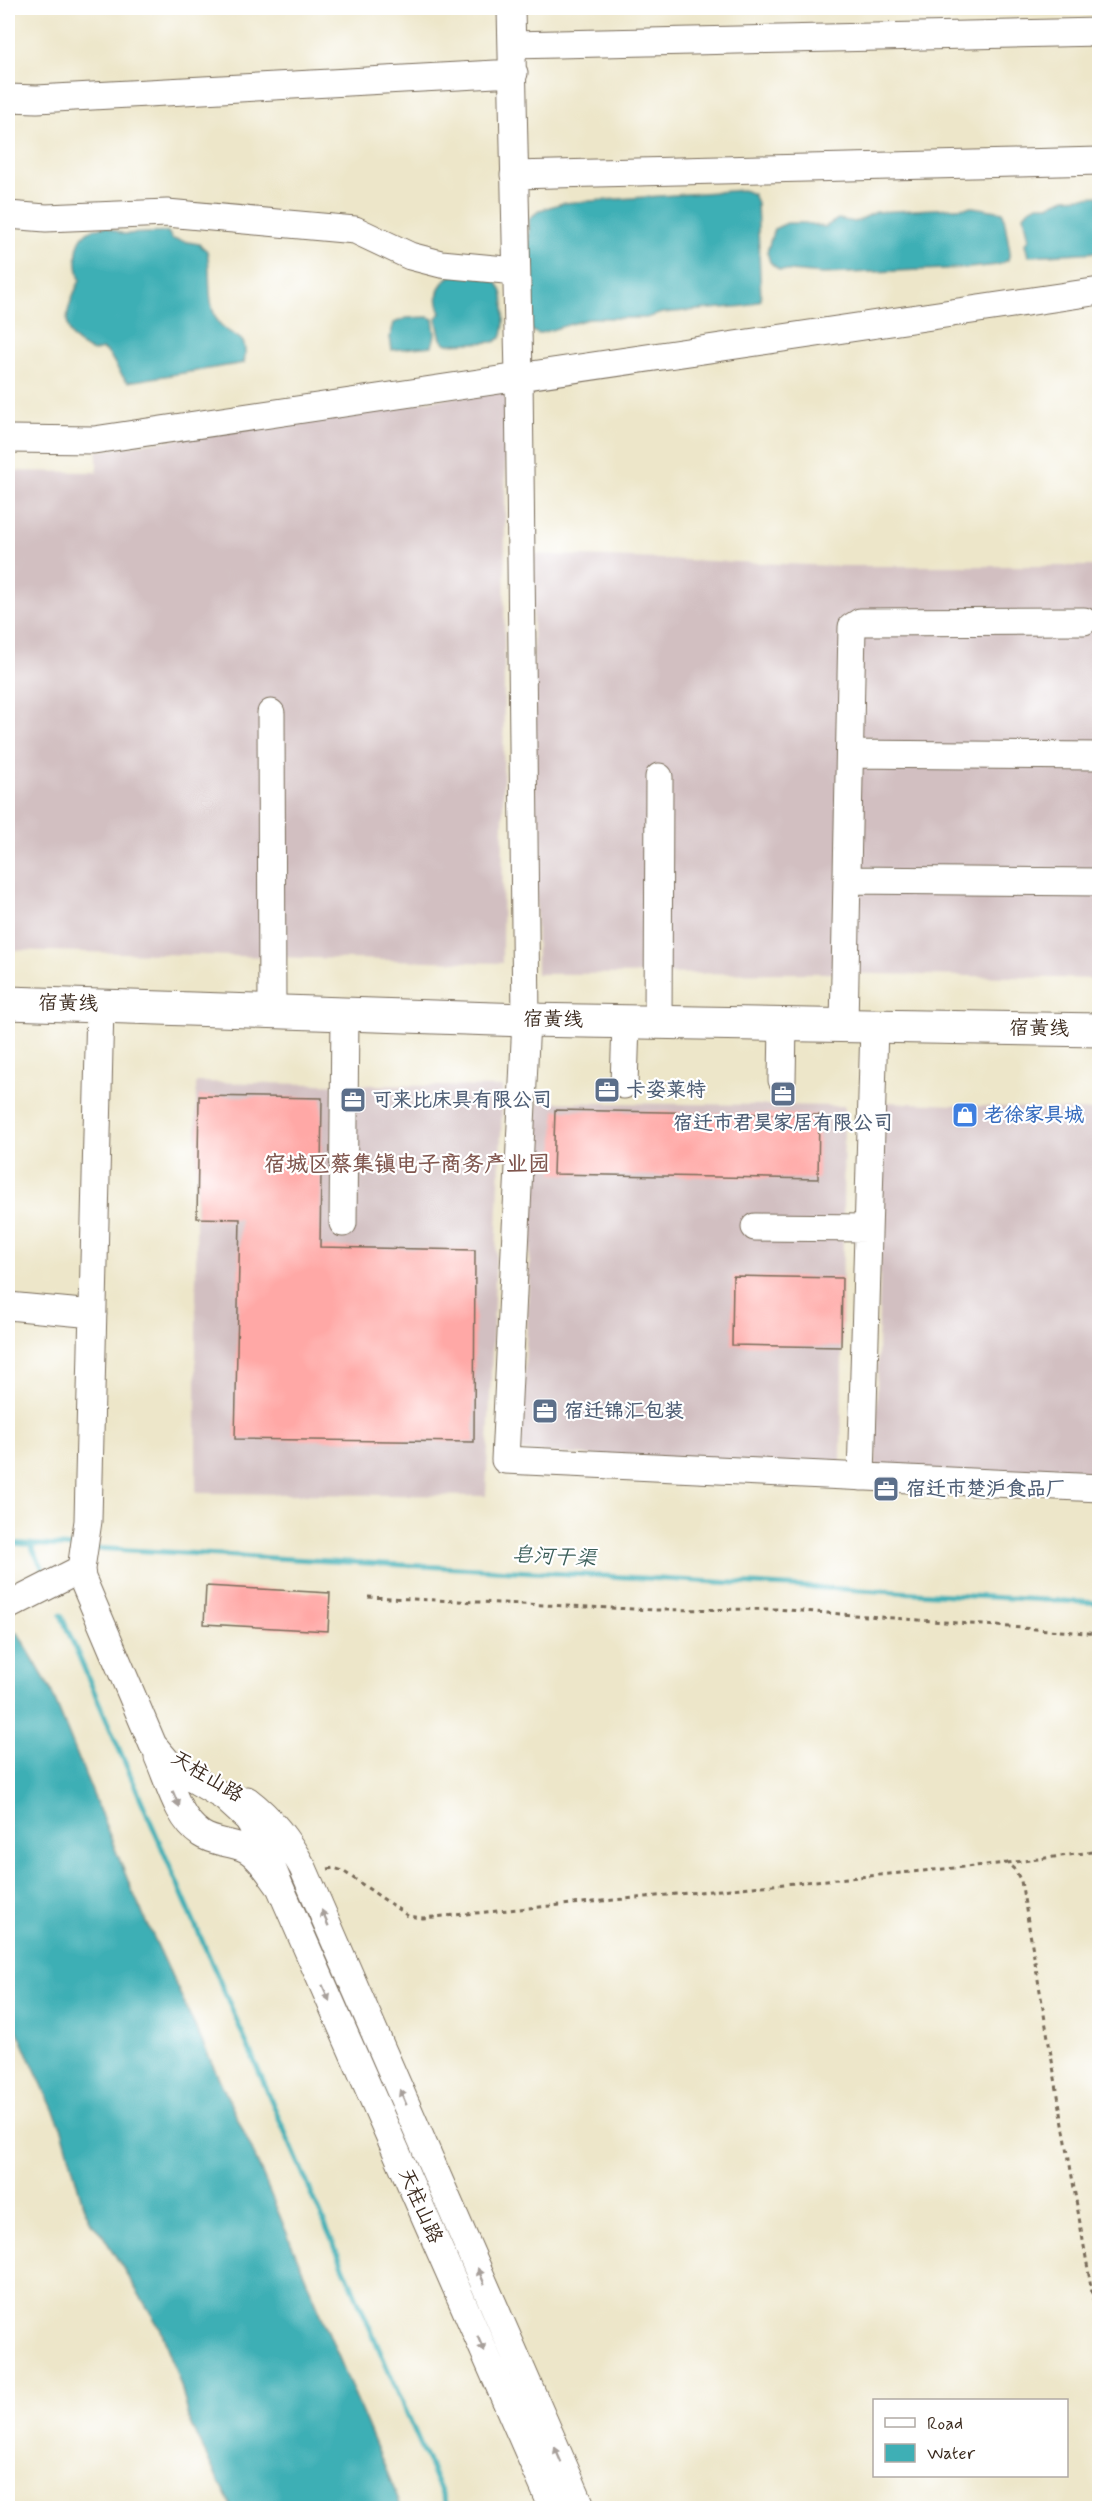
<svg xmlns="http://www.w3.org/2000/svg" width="1107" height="2516" font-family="Mynerve,'LXGW WenKai TC',sans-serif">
<rect width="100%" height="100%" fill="#fff"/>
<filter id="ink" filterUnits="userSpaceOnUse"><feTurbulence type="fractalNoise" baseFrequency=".0167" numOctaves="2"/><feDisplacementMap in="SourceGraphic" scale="12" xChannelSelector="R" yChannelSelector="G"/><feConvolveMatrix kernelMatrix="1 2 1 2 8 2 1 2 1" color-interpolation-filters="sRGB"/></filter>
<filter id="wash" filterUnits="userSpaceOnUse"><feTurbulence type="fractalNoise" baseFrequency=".008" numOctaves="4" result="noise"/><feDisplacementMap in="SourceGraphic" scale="24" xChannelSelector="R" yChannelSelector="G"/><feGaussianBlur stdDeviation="1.35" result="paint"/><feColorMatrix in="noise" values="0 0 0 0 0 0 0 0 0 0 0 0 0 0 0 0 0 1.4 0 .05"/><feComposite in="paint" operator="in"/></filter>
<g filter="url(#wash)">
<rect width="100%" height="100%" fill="#ede6c9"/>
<path fill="#d2bfc1" d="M506 389 502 963 8 950V471L97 472V451Z
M532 554 835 566H1099V979L830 973 537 974Z
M196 1082 503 1087 486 1496 196 1493Z
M537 1102 844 1106 841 1471 521 1451Z
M884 1102 1099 1111V1484L875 1476Z"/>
<path fill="#3eafb5" stroke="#3c6c6a" stroke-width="1.5" d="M743 190 753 194 757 203 761 300 746 306 662 313 646 318H591L538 334 529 329V219L540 210 563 203Z
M1099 196V252L1028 256 1025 244 1029 239 1024 215 1029 209 1038 205H1050L1065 198Z
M973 207 1003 212 1010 252 1008 260 998 265 969 268 823 274 779 270 770 262 767 252 774 229 787 223H805L825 227 838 219 855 222 876 212Z
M105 226 123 234 168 232 172 239 199 244 207 251C212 273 205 306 220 324 232 340 250 331 244 363L128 382C115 371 115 356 102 349L93 352C87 348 77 344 73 338 60 319 72 298 80 280 76 266 73 244 86 233 91 229 99 228 105 226Z
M455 273C485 277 505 273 504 310 504 319 505 329 501 338L494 342 447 344 441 339 436 318 441 313C433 295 439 282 455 273Z
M428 317 433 319 435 335 432 346 392 350 390 337 394 323 406 318Z
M8 1633H18L50 1688 131 1888 253 2152 402 2508H232L191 2425 181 2386 161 2330 102 2234 91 2223 83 2205 62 2129 8 2010Z"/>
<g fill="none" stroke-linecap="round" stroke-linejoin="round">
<path stroke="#3eafb5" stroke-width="5" d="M8 1543 76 1547
M30 1544 47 1577
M92 1548 1100 1603
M61 1615 448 2508"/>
</g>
<g id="blocks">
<path fill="#ffa8a6" d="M199 1096 322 1098 320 1247 475 1250 474 1442 235 1439 240 1219 197 1218Z
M555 1110 819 1115 818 1179 553 1174Z
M733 1276 842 1278 841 1347 732 1345Z
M206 1586 330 1593 328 1631 204 1624Z"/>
</g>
</g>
<g filter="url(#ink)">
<use href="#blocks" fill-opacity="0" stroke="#796c5a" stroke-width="1.5"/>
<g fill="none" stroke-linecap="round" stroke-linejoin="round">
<g stroke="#796c5a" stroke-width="29">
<path id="minor" d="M511 8 519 376 526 1020 505 1460 1100 1488
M512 45 1100 32
M8 98 37 99 514 73
M514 175 1100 161
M8 215 46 218 167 213 355 230 410 256 441 264 516 271
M8 439 94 440 1100 291
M271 713 272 1011
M850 754 1100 756
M847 880 1100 882
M100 1005 88 1521 81 1569 82 1578 153 1745 171 1766 224 1797 248 1819 261 1841 280 1887
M658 1022 659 777
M844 1026 852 627 860 622 1084 621
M782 1080 783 1025
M624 1085 626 1022
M343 1223 345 1014
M755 1227 868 1228
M8 1306 93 1314
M861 1477 874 1026
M8 1606 81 1569
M158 1757C169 1782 178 1819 201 1834 214 1843 232 1842 246 1849 260 1856 270 1874 280 1887L553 2508
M247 1800C272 1819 288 1841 303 1868L582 2508"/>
</g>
<g stroke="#796c5a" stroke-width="35">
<path id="major" d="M8 1003 526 1020 1100 1030"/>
</g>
<path stroke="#796c5a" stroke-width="3" stroke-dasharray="4.5 4.5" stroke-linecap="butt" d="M368 1597 655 1610 776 1609 1100 1634
M1007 1863 1100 1851
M328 1869 334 1868 343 1871 408 1916 423 1918 1007 1863 1015 1870 1021 1881 1100 2339"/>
<use href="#minor" stroke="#fff" stroke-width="27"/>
<use href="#major" stroke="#fff" stroke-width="33"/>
</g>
<defs><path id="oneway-solid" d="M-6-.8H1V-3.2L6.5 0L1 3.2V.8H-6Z" transform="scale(1.5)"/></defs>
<g fill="#a79f9a">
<use href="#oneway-solid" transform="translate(176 1799) rotate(67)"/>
<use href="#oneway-solid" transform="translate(325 1918) rotate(-113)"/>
<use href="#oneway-solid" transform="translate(326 1993) rotate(66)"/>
<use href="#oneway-solid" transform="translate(403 2097) rotate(-113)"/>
<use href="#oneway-solid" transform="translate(481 2276) rotate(-113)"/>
<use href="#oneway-solid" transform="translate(481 2344) rotate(66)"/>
<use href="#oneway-solid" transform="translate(558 2455) rotate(-113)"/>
</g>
</g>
<defs>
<g id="office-square" transform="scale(1.35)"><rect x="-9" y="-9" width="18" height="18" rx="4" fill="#5c6f8a" stroke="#fff"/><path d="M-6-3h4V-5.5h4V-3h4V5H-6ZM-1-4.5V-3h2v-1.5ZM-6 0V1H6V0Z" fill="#fff"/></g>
<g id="shop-square" transform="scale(1.35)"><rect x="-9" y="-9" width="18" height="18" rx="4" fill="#3f7fe0" stroke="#fff"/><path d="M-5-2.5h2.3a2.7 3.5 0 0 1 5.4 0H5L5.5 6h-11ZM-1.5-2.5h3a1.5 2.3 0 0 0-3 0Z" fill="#fff"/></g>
</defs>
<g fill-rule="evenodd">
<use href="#office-square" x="607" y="1090"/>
<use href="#office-square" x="783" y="1094"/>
<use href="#office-square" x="353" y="1100"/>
<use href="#shop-square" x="965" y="1115"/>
<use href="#office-square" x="545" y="1411"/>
<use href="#office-square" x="886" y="1489"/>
</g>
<g text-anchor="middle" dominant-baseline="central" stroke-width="4.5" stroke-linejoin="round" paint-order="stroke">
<g font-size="20" fill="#3b2a1e" stroke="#fff">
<text transform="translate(68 1004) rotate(1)">宿黄线</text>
<text transform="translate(553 1020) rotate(1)">宿黄线</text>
<text transform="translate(1039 1029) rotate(1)">宿黄线</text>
<text transform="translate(207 1777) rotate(31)">天柱山路</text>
<text transform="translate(420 2206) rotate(66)">天柱山路</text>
</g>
<g font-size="20" font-weight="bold" fill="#4e5e75" stroke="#fff" text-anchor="start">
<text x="626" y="1090">卡姿莱特</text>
<text x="372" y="1100">可来比床具有限公司</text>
<text x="783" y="1123" text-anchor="middle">宿迁市君昊家居有限公司</text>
<text x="564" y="1411">宿迁锦汇包装</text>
<text x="906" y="1489">宿迁市楚沪食品厂</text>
</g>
<g font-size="20" font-weight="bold" fill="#366cbe" stroke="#fff" text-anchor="start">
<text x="984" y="1115">老徐家具城</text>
</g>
<g font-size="21" font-style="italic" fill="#3c5f5a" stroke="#fff">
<text transform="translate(554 1557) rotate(3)">皂河干渠</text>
</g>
<g font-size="22" font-weight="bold" fill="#80564e" stroke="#fff">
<text x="407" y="1165">宿城区蔡集镇电子商务产业园</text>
</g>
</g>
<rect width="1107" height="2516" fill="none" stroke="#fff" stroke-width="30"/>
<rect x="873" y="2399" width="195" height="78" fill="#ffffff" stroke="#b1aaa5" stroke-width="1.5"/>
<rect x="885" y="2418" width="30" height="9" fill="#ffffff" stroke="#b1aaa5" stroke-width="1.5"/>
<text x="927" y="2429" font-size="18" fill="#3b2a1e">Road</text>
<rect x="885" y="2444" width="30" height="18" fill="#3eafb5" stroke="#b1aaa5" stroke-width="1.5"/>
<text x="927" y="2459" font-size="18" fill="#3b2a1e">Water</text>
</svg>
